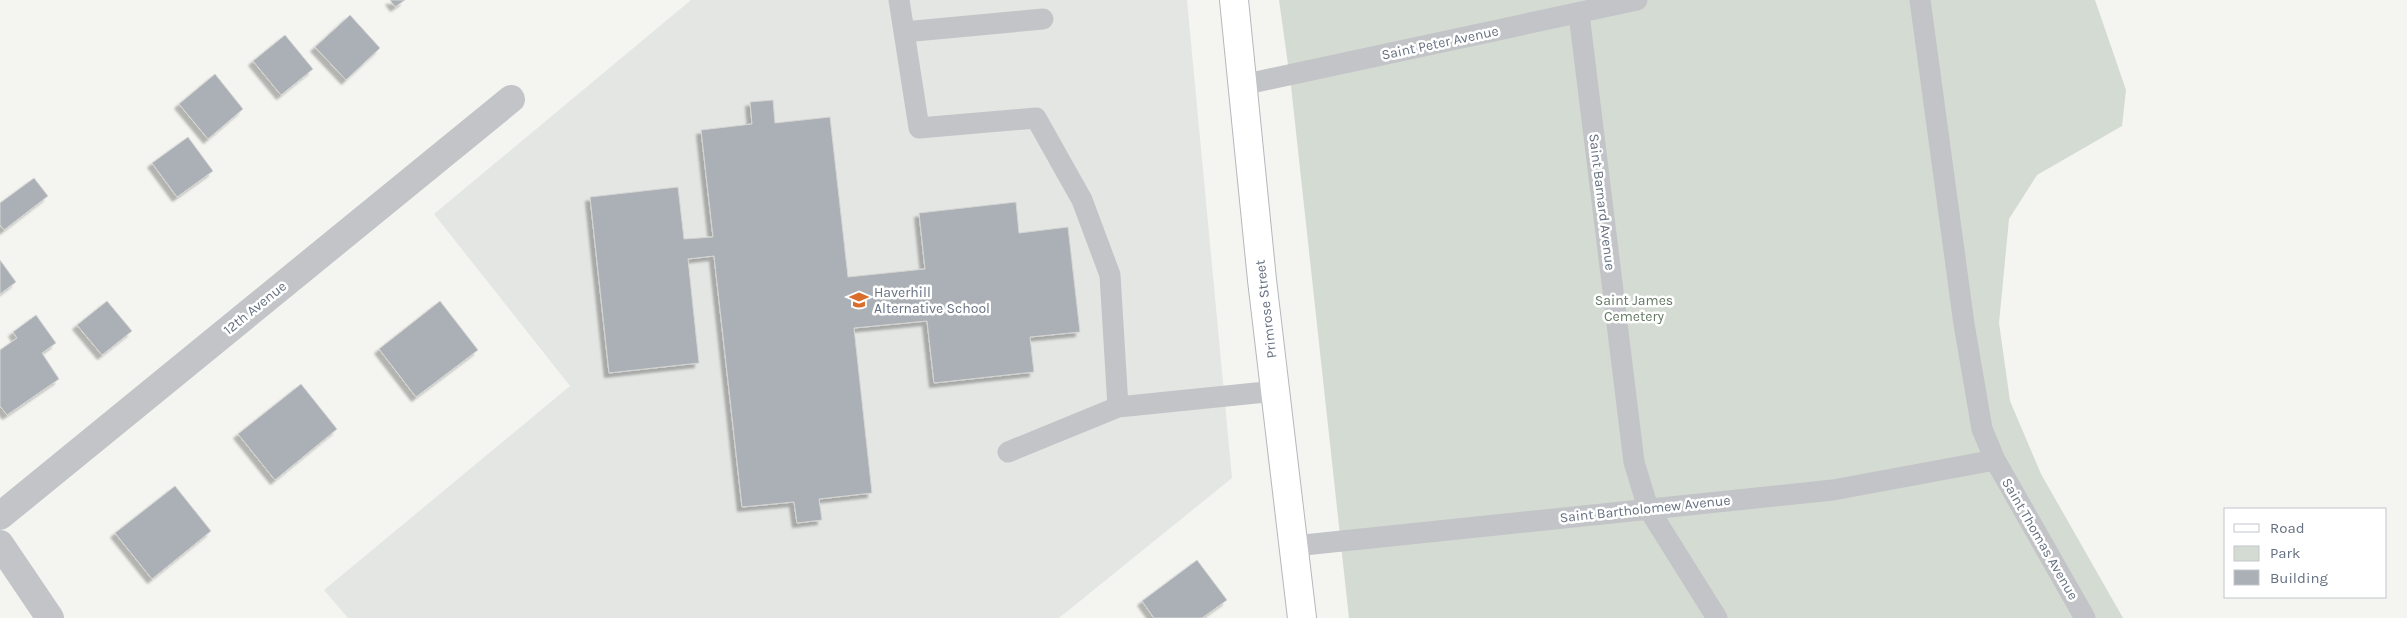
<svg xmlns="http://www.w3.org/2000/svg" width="2407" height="618" font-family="Karla,sans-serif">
<defs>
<filter id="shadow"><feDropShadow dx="-4.5" dy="4.5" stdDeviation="1" flood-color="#0004"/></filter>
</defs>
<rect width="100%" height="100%" fill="#f4f4f0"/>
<path fill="#e4e6e4" d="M691 0H1187L1232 478 1059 618H348L324 590 570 386 434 214Z"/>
<path fill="#d4dbd2" d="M1279 0H2095L2126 90 2122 126 2037 175 2009 219 1999 323 2010 401 2041 474 2123 618H1349L1291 86Z"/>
<path fill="#abb0b6" stroke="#d5d5d3" filter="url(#shadow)" d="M390 0H405L395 7Z
M350 15 380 48 346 80 315 47Z
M285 35 313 69 281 95 253 61Z
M215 74 243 109 208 139 179 104Z
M773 100 775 123 830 117 848 277 925 269 919 213 1016 202 1019 233 1068 227 1080 332 1030 337 1034 372 934 383 927 321 854 328 872 493 819 499 822 520 797 523 794 502 742 507 714 256 688 259 699 363 609 373 590 197 678 187 684 239 713 237 701 130 752 124 750 102Z
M188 137 213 171 177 197 152 163Z
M34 178 48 196 4 230 0 225V203Z
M0 260 16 282 0 294Z
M107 301 132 331 102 355 77 325Z
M440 301 478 350 416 397 379 349Z
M36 315 56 343 42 353 59 379 7 415 0 406V350L17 338 13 332Z
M301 384 337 429 275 480 238 434Z
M175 486 211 531 152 579 115 533Z
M1197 560 1227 600 1202 618H1154L1142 601Z"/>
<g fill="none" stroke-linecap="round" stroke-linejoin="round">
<g stroke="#b4b7bc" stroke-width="30">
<path id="secondary" d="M1234 0 1262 280 1302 618"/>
</g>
<path stroke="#c2c4c8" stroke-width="21" d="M899 0 919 128 1036 118 1082 200 1110 275 1118 407 1276 391
M1920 0 1964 324 1982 429 1995 460 2085 618
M1579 14 1634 462 1648 508 1717 618
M904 32 1043 19
M1242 85 1637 0
M1008 452 1118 407
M1294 546 1833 490 1995 460"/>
<path stroke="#c2c4c8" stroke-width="28" d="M0 516 511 99
M0 544 50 618"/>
<use href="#secondary" stroke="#fff" stroke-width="28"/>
</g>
<defs>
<g id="school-bare" transform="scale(1.5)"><path d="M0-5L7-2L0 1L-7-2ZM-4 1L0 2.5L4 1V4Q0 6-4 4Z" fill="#d96d2b" stroke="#fff" stroke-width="2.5" paint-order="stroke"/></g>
</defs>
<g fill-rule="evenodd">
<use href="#school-bare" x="859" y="300"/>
</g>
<g text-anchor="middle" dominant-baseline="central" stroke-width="5" stroke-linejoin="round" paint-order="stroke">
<g font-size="14" fill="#657080" stroke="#fff">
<text transform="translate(1440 43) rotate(-12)">Saint Peter Avenue</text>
<text transform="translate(1602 202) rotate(83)">Saint Barnard Avenue</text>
<text transform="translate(255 308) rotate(-39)">12th Avenue</text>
<text transform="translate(1266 309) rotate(-97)">Primrose Street</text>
<text transform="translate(1645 509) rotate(-6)">Saint Bartholomew Avenue</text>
<text transform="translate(2040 539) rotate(60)">Saint Thomas Avenue</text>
</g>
<g font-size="14" fill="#657080" stroke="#fff" text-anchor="start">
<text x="874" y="292">Haverhill<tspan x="874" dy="16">Alternative School</tspan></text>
</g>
<g font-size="14" fill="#647863" stroke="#fff">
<text x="1634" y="300">Saint James<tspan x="1634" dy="16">Cemetery</tspan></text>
</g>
</g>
<rect x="2224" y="508" width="162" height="90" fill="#ffffff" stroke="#c1c6cc"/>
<rect x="2234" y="524" width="25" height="8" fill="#ffffff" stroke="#c1c6cc"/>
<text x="2270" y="533" font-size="15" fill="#657080">Road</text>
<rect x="2234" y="546" width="25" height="15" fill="#d4dbd2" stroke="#c1c6cc"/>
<text x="2270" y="558" font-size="15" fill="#657080">Park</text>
<rect x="2234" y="570" width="25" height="15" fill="#abb0b6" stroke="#c1c6cc"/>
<text x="2270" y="583" font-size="15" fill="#657080">Building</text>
</svg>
